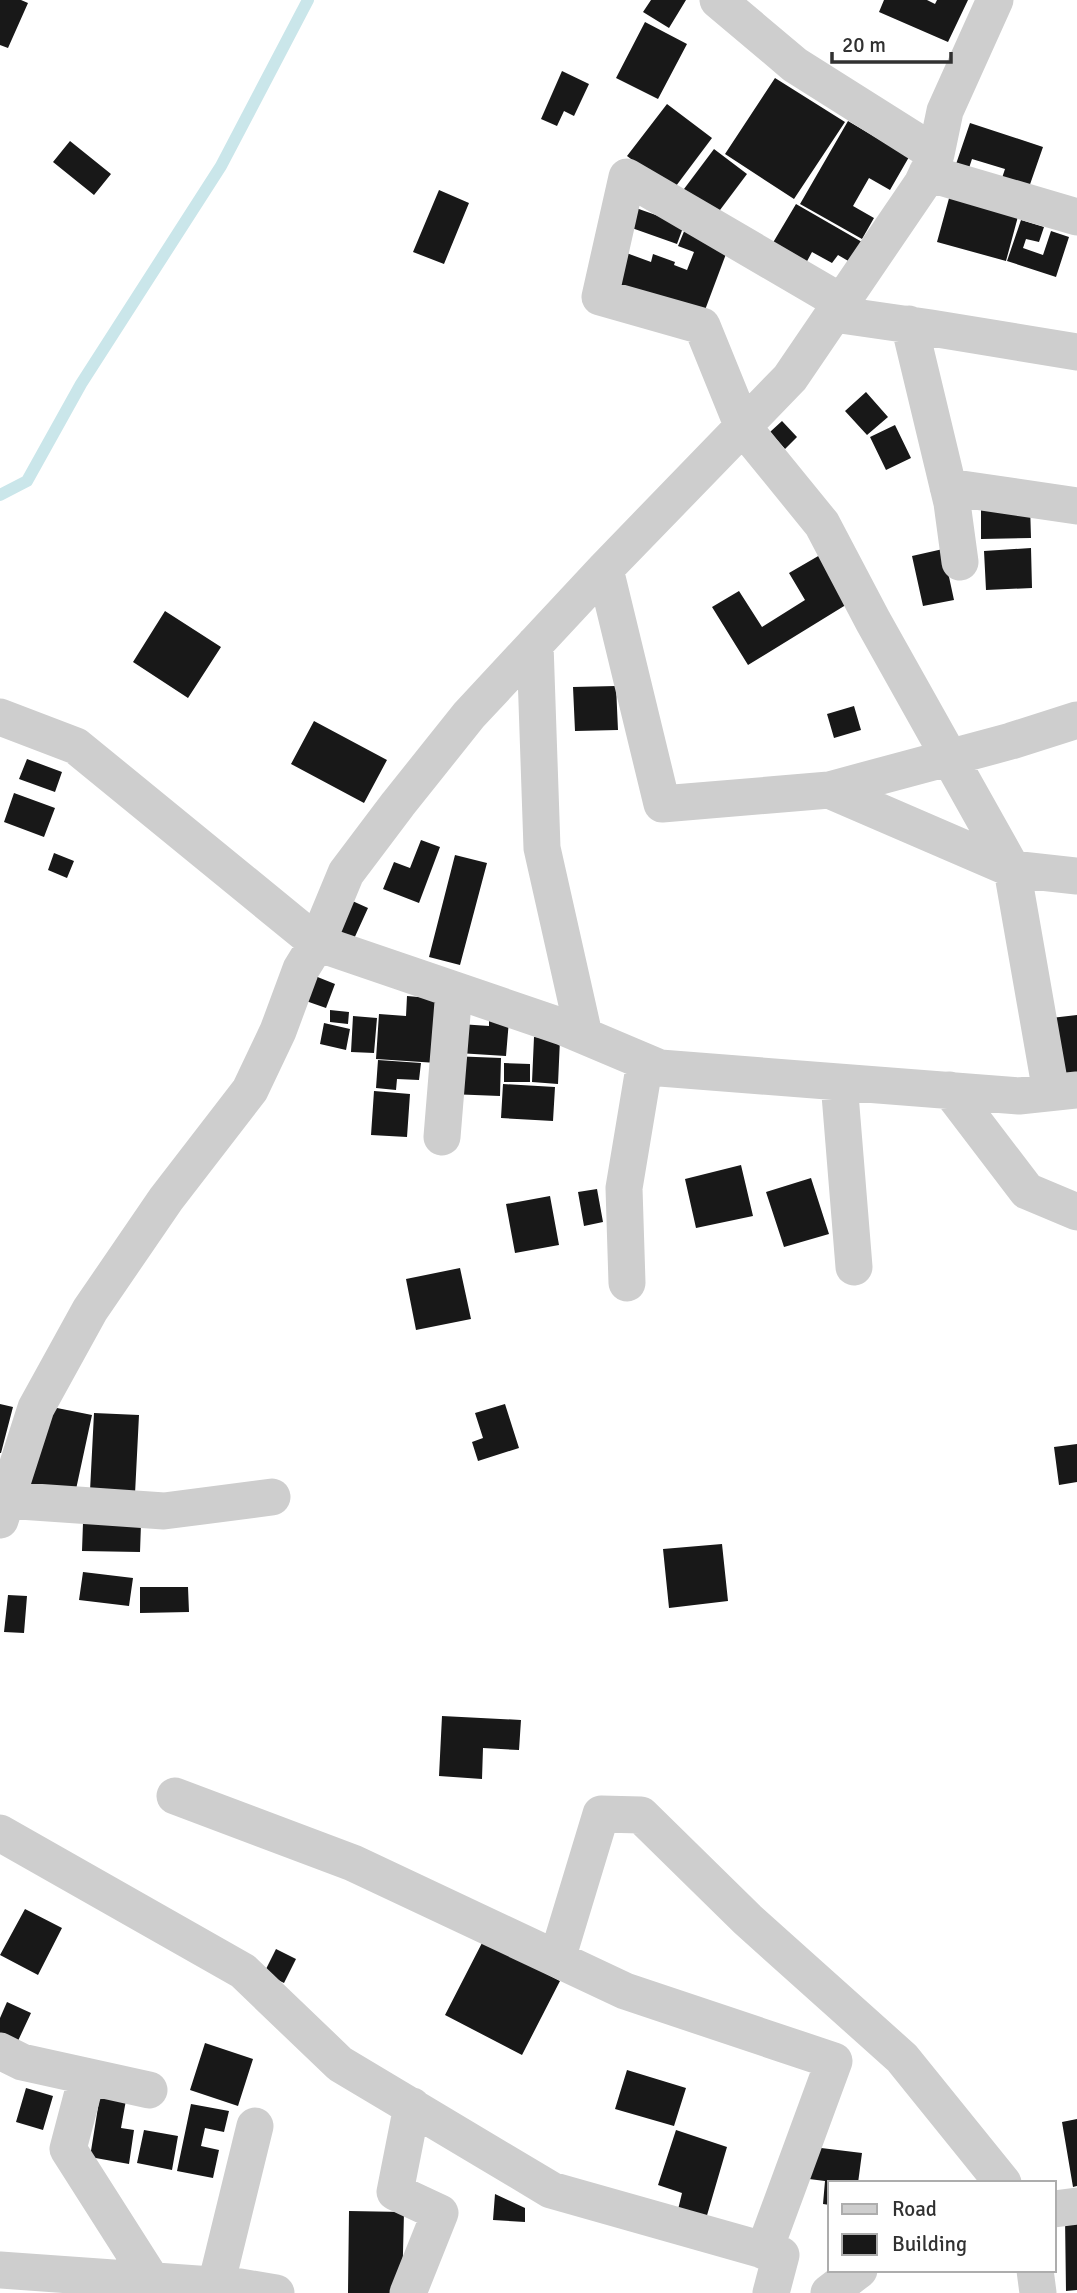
<svg xmlns="http://www.w3.org/2000/svg" width="1077" height="2293" font-family="Signika,sans-serif">
<rect width="100%" height="100%" fill="#fff"/>
<g fill="none" stroke-linecap="round" stroke-linejoin="round">
<path stroke="#cae6ea" stroke-width="12" d="M0 495 27 481 81 384 221 166 308 0"/>
</g>
<path fill="#181818" d="M0 0H21L28 3 8 48 0 45Z
M651 0H686L669 28 643 12Z
M884 0H927L935 4 937 0H968L948 42 879 12Z
M645 22 687 44 658 99 616 78Z
M562 71 589 84 574 116 564 111 557 126 541 119Z
M775 78 845 122 794 199 725 154Z
M667 104 712 138 673 190 627 156Z
M848 121 909 157 890 190 869 178 853 206 874 218 862 239 800 204Z
M970 123 1043 147 1027 193 1000 184 1005 169 972 159 968 171 955 167Z
M70 141 111 174 94 195 53 162Z
M714 149 747 174 714 218 681 193Z
M439 190 469 203 444 264 413 252Z
M951 191 1020 209 1006 261 937 242Z
M796 204 862 242 850 262 838 255 832 263 812 252 805 265 771 246Z
M636 208 684 225 677 244 629 227Z
M1021 220 1044 227 1039 242 1026 239 1023 248 1043 255 1051 231 1069 237 1056 277 1007 261Z
M685 229 729 246 702 318 609 284 621 251 651 262 653 254 675 262 674 265 687 270 694 252 678 246Z
M866 392 888 417 867 435 845 411Z
M782 421 797 437 785 449 770 432Z
M895 425 911 458 886 470 870 437Z
M1030 505 1031 538 981 539V506Z
M1031 548 1032 588 986 590 984 551Z
M943 549 954 600 923 606 912 556Z
M820 555 849 603 748 665 712 607 739 591 762 627 805 600 789 573Z
M165 611 221 647 188 698 133 662Z
M616 686 618 730 575 731 573 687Z
M854 706 861 730 834 738 827 714Z
M314 721 387 760 364 803 291 764Z
M27 759 62 772 55 792 19 779Z
M14 793 55 808 44 837 4 822Z
M421 840 440 847 419 903 383 889 394 862 410 868Z
M54 853 74 861 67 878 48 870Z
M455 855 487 863 460 965 429 957Z
M348 899 368 908 353 941 332 932Z
M315 976 335 984 326 1008 306 1001Z
M407 996 441 999 437 1063 376 1059 379 1014 406 1016Z
M330 1010 349 1012 348 1024 330 1022Z
M1077 1015V1085L1060 1088 1051 1018Z
M353 1016 377 1018 374 1053 351 1052Z
M489 1019 509 1020 506 1056 458 1053 460 1024 489 1026Z
M324 1023 350 1029 346 1050 320 1044Z
M534 1037 560 1039 558 1084 532 1082Z
M451 1056 501 1058 500 1096 449 1094Z
M378 1060 421 1063 419 1080 397 1079 396 1090 376 1088Z
M504 1063 530 1064V1082H504Z
M503 1084 555 1087 553 1121 501 1118Z
M374 1091 410 1094 407 1137 371 1135Z
M741 1165 753 1216 696 1228 685 1179Z
M811 1178 829 1234 784 1247 766 1192Z
M597 1189 603 1222 584 1226 578 1192Z
M550 1196 559 1245 515 1253 506 1204Z
M460 1268 471 1319 416 1330 406 1279Z
M0 1404 13 1407 1 1453H0Z
M505 1404 519 1448 478 1461 472 1442 483 1438 475 1413Z
M42 1405 92 1415 75 1494 25 1483Z
M94 1413 139 1415 135 1494 90 1491Z
M1077 1444V1482L1059 1485 1054 1447Z
M83 1523 141 1524 140 1552 82 1551Z
M722 1544 728 1601 669 1608 663 1549Z
M83 1572 133 1578 129 1606 79 1600Z
M140 1587H188L189 1612 140 1613Z
M8 1595 27 1596 24 1633 4 1632Z
M442 1716 521 1720 519 1750 483 1748 482 1779 439 1776Z
M25 1909 62 1928 38 1975 0 1955Z
M483 1941 560 1981 522 2055 445 2015Z
M276 1949 296 1959 284 1983 264 1973Z
M7 2002 31 2013 17 2043 0 2036V2018Z
M205 2043 253 2059 238 2106 190 2090Z
M627 2070 686 2088 674 2126 615 2109Z
M26 2088 53 2096 43 2130 16 2122Z
M100 2095 126 2100 121 2128 134 2130 129 2164 90 2157Z
M191 2104 229 2111 224 2132 205 2128 201 2146 219 2150 213 2178 177 2171Z
M1077 2119V2186L1073 2187 1062 2122Z
M144 2130 178 2136 172 2170 137 2163Z
M676 2130 727 2147 703 2229 675 2222 682 2193 658 2185Z
M813 2147 862 2153 858 2183H830V2205L823 2204 825 2181 809 2179Z
M495 2194 525 2208V2222L493 2220Z
M349 2211 404 2212 402 2293H348Z
M1065 2217H1077V2290L1066 2291Z"/>
<g fill="none" stroke-linecap="round" stroke-linejoin="round">
<path stroke="#cecece" stroke-width="37" d="M718 0 795 65 936 154
M927 173 1077 217
M841 302 627 177 600 297 702 326 743 427 822 524 873 621 1012 869 1051 1092
M834 314 931 328 1077 352
M909 324 952 503 960 562
M948 487 1077 506
M605 569 662 804 829 790 1012 869 1077 876
M535 644 542 848 584 1035
M0 717 76 746 317 943 563 1027 660 1068 1019 1096 1077 1090
M829 790 1011 741 1077 720
M839 1082 854 1267
M950 1090 1027 1191 1077 1212
M442 1137 454 990
M627 1283 624 1188 645 1062
M5 1500 164 1511 272 1497
M0 1520 36 1408 90 1310 166 1199 250 1090 278 1031 301 969 317 943 346 873 398 804 469 715 605 569 790 378 922 184 936 154 945 111 995 0
M175 1796 353 1863 625 1991 834 2061 764 2251
M0 1833 243 1971 340 2064 551 2190 781 2255 771 2293
M557 1959 601 1814 641 1815 748 1920 902 2058 1003 2183
M0 2051 22 2062 149 2090
M87 2077 68 2149 152 2281
M1054 2209 1077 2206
M0 2270 240 2287 276 2293
M1035 2270 1038 2293
M216 2285 255 2126
M408 2293 440 2213 395 2192 412 2106
M829 2293 859 2270"/>
</g>
<rect x="828" y="2181" width="228" height="91" fill="#ffffff" stroke="#adadad" stroke-width="2"/>
<rect x="842" y="2204" width="35" height="10" fill="#cecece" stroke="#adadad" stroke-width="2"/>
<text x="892" y="2216" font-size="21" fill="#313131">Road</text>
<rect x="842" y="2234" width="35" height="21" fill="#181818" stroke="#adadad" stroke-width="2"/>
<text x="892" y="2251" font-size="21" fill="#313131">Building</text>
<path d="M832 52v10h119v-10" fill="none" stroke="#313131" stroke-width="3.5"/>
<text x="842" y="52" font-size="21" fill="#313131" stroke="#ffffff" stroke-width="5" paint-order="stroke">20 m</text>
</svg>
